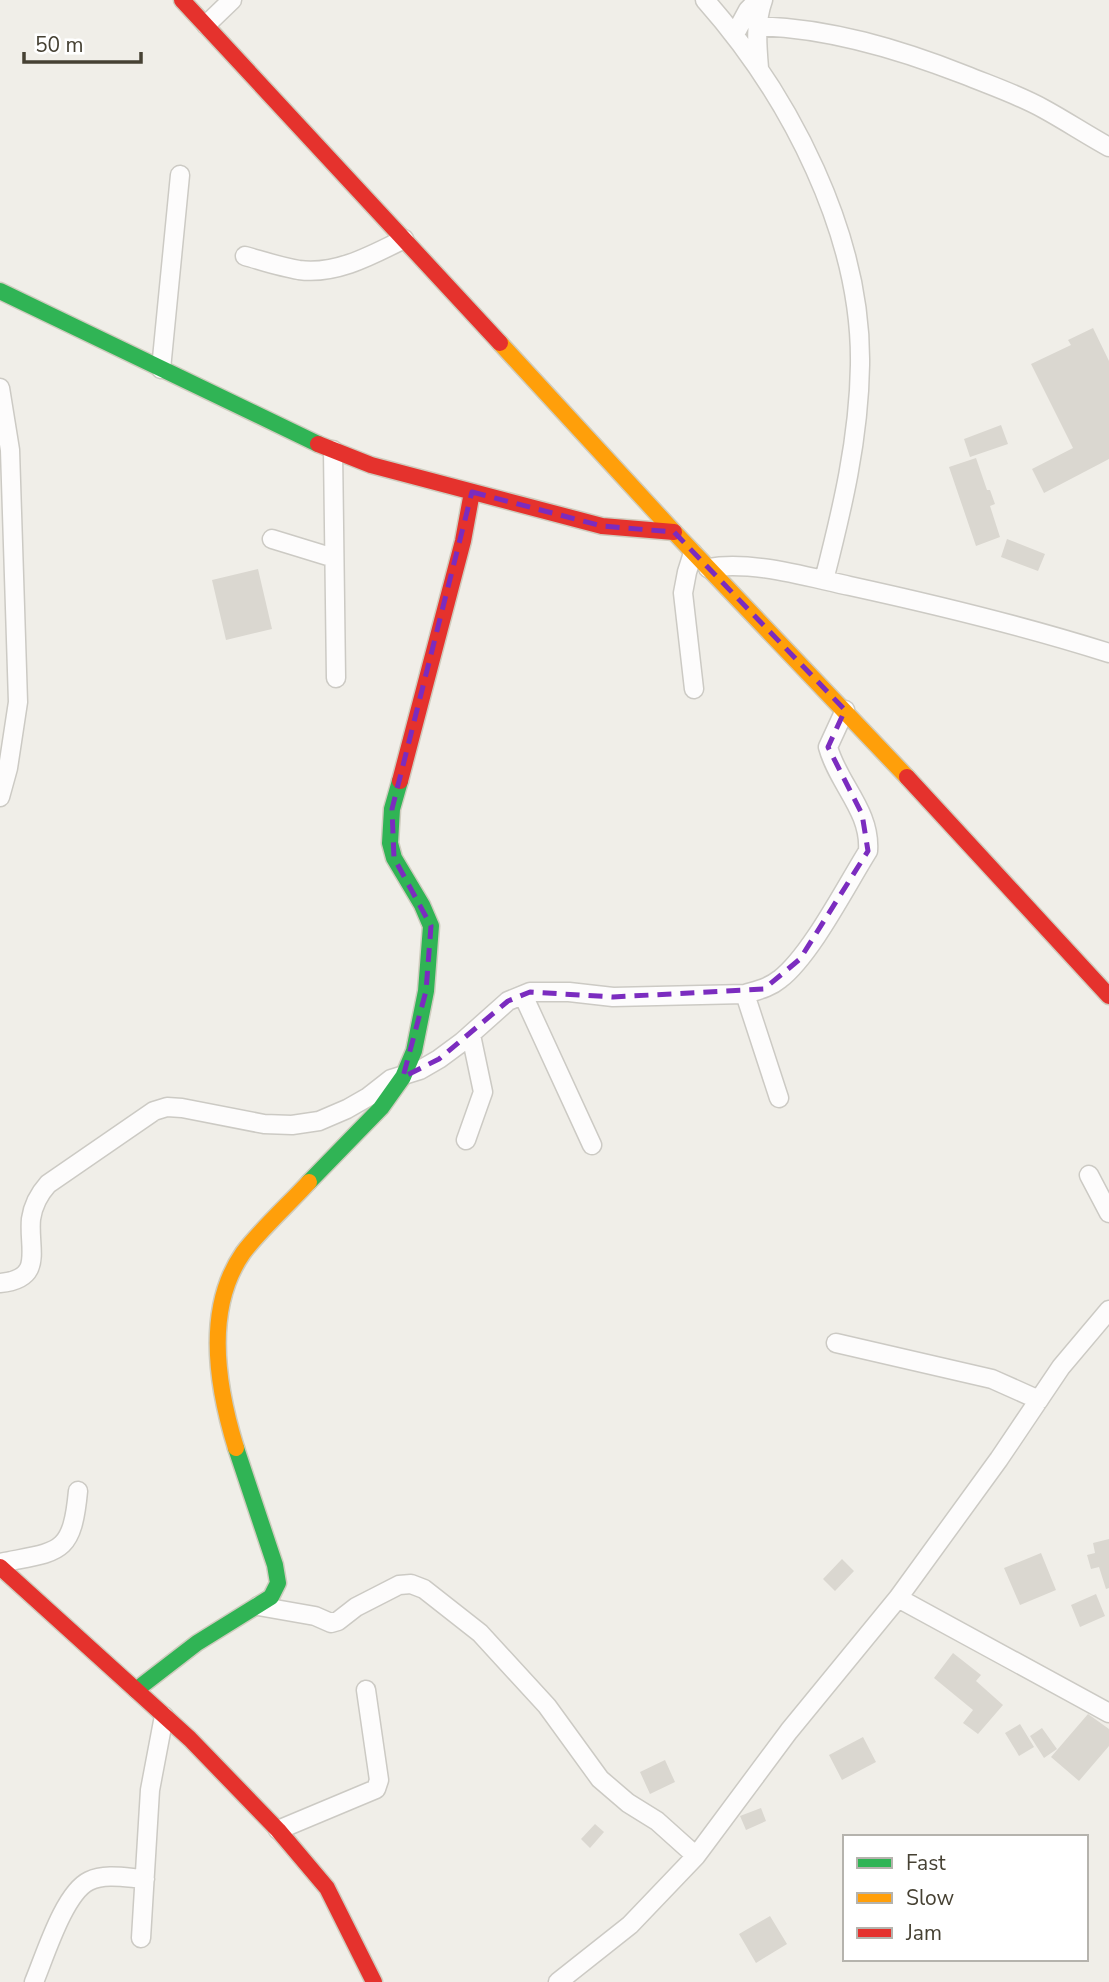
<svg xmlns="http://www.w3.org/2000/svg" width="1109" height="1982" font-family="'Nunito Sans',sans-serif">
<rect width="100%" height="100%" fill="#f0eee8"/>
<path fill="#dad7d0" d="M1093 328 1109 361V459L1044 493 1032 469 1073 448 1031 364 1071 345 1068 340Z
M1001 425 1008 444 970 457 964 439Z
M976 458 987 490H990L995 504 990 506 1000 537 976 546 949 467Z
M1007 539 1045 554 1038 571 1001 557Z
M258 569 272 629 226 640 212 580Z
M1109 1539V1588L1106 1589 1099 1567 1091 1569 1087 1555 1095 1553 1093 1543Z
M1041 1553 1056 1590 1020 1605 1004 1568Z
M842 1559 854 1571 835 1591 823 1579Z
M1096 1594 1105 1616 1080 1627 1071 1605Z
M953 1653 981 1675 976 1681 1003 1705 978 1734 963 1723 973 1710 934 1678Z
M1088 1714 1109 1729V1746L1079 1781 1051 1757Z
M1020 1724 1034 1747 1019 1756 1005 1733Z
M1042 1728 1057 1749 1044 1758 1030 1736Z
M863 1737 876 1762 842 1780 829 1755Z
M665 1760 675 1782 650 1794 640 1772Z
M761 1808 766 1821 746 1830 740 1816Z
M595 1824 604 1832 590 1848 581 1839Z
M770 1916 787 1944 756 1963 739 1934Z"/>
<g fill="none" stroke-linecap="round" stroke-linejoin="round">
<g stroke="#cccac4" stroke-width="21">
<path id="street" d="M705 0C790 96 862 235 860 365 859 439 842 510 824 580
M206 25 232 0
M758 26C829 28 899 49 965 75 992 86 1019 95 1044 109 1066 121 1087 135 1109 147
M735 34 748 10 758 0
M759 68C757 45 755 22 763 0
M245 256C263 261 281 267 299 270 336 275 372 255 404 239
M161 369 180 175
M0 388 10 450 18 702 8 768 0 797
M333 450 336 678
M272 539 334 558
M693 553 687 572 683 593 694 689
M708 568C751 560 807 577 850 586 937 605 1024 626 1109 653
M745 994 779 1098
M523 995 592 1145
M466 1140 483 1092 471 1035
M1089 1175 1109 1213
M0 1283C45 1279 28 1249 31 1219 33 1205 39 1194 48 1184L154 1111 167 1107 182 1108 264 1124 292 1125 319 1121 347 1109 368 1097 391 1079 420 1070 439 1059 462 1042 508 1001 530 992H569L613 997 745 994C758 990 769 988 780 979 811 955 846 886 868 851 871 811 838 784 828 747L845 710
M836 1343 992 1379 1039 1400
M0 1563C59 1551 72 1556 78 1491
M898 1598 1109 1713
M258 1606 315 1616 331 1623 338 1621 356 1607 399 1585 411 1584 424 1589 480 1633 547 1706 600 1779 628 1803 657 1821 696 1856
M278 1830 376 1789 379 1780 366 1690
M141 1938 150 1790 164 1716
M34 1982C45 1956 64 1893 89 1881 106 1873 127 1878 145 1879
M558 1982 630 1925 696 1856 789 1731 898 1598 999 1459 1061 1367 1109 1310"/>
</g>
<g stroke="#cfccbe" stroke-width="19">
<path id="fast" d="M0 291 318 444
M309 1182 381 1108 403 1077 414 1051 426 991 431 926 422 905 394 858 390 843 392 809 400 781
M136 1690 197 1643 271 1597 278 1583 275 1565 236 1448"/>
</g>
<g stroke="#cfccbe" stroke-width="19">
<path id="slow" d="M500 343 674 532 907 777
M236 1448C217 1387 204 1309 243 1253 259 1231 290 1203 309 1182"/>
</g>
<g stroke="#cfccbe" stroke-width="19">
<path id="jam" d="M182 0 500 343
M318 444 371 465 602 526 674 532
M907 777 1109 996
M400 781 463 541 472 492
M0 1567 190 1739 278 1830 327 1888 374 1982"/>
</g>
<use href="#street" stroke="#fdfcfc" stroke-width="18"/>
<use href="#fast" stroke="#30b455" stroke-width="16"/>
<use href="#slow" stroke="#ff9f0a" stroke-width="16"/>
<use href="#jam" stroke="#e5322d" stroke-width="16"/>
</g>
<path fill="none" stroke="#7b2cbf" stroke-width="5" stroke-dasharray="14 9" stroke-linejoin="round" d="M472 492 602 526 674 532 845 710 828 747 862 814 868 851 800 959 764 989 613 997 530 992 508 1001 439 1059 403 1077 426 991 431 926 394 858 392 809Z"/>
<rect x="843" y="1835" width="245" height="126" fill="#ffffff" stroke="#b5b3ad" stroke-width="2"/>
<rect x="857" y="1858" width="35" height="10" fill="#30b455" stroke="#b5b3ad" stroke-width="2"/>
<text x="906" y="1870" font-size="21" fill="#464133">Fast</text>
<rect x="857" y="1893" width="35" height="10" fill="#ff9f0a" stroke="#b5b3ad" stroke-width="2"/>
<text x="906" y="1905" font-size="21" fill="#464133">Slow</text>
<rect x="857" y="1928" width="35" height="10" fill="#e5322d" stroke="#b5b3ad" stroke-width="2"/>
<text x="906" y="1940" font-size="21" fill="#464133">Jam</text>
<path d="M24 52v10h117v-10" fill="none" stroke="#464133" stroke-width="3.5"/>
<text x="35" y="52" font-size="21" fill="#464133" stroke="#ffffff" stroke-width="5" paint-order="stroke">50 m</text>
</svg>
